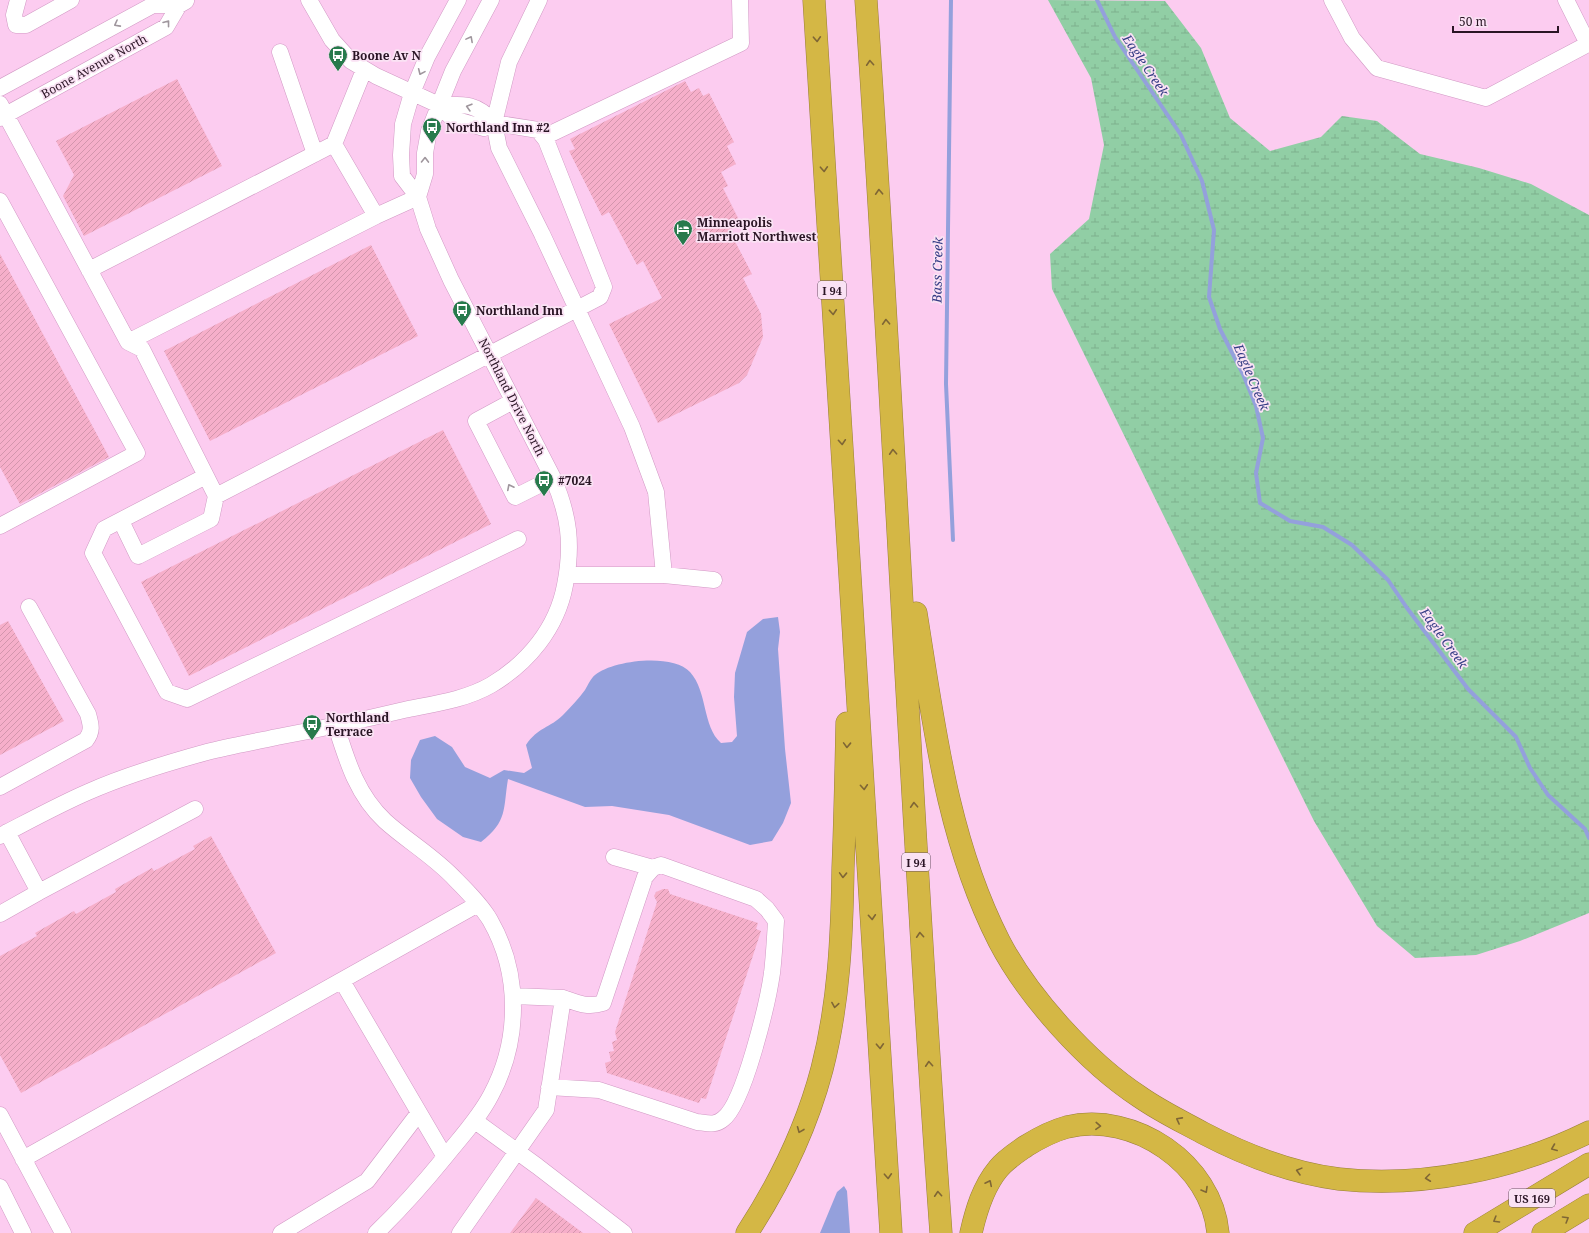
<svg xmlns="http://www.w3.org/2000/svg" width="1589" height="1233" font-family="'Noto Serif',serif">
<defs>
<pattern id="wetland-marsh" width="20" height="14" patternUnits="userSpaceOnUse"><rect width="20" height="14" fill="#91cea5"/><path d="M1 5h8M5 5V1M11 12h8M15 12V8" fill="none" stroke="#7db08e"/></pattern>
<pattern id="building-hatch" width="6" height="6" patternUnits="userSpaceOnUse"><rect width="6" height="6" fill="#f6afca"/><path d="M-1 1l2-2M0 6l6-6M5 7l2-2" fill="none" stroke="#d396ad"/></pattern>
</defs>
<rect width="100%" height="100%" fill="#fcccf0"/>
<path fill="url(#wetland-marsh)" d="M1048 0 1165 1 1201 48 1230 118 1270 151 1321 137 1342 116 1377 121 1420 154 1479 168 1531 184 1589 215V913L1520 941 1476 955 1415 958 1377 926 1314 821 1052 289 1050 254 1089 219 1104 145 1091 78Z"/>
<path fill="#94a0dc" d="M778 617 780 632 778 649 785 749 791 803 783 823 772 841 750 845 669 815 612 806 585 807 508 779C503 809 508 821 481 842L463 837 437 819 421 797 410 778 411 760 420 740 435 736 452 747 465 767 490 778 504 770 524 773 532 768 526 745C538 727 550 728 563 715 571 707 579 698 585 690 588 685 591 678 595 675 613 660 673 653 690 672 708 692 702 726 721 743L732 742 737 736 734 697 735 673 747 632 763 619Z
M844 1186 847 1191 850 1233H820L837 1192Z"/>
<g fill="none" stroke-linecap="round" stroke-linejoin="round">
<path stroke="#94a0dc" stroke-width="4" d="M951 0 946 384 953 540
M1097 0 1115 37 1181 135 1202 181 1214 230 1209 297 1220 329 1243 374 1256 406 1263 438 1256 473 1260 503 1290 521 1323 527 1352 545 1388 580 1407 608 1468 689 1516 737 1530 768 1548 795 1585 829 1589 838"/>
</g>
<path fill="url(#building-hatch)" d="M177 79 222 166 84 236 63 196 74 175 56 141Z
M685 81 691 92 699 88 703 96 709 93 734 142 727 146 736 164 721 172 728 186 723 188 741 224 729 230 752 274 743 278 761 314 763 337 747 375 739 383 658 423 609 324 662 298 643 261 637 265 609 212 602 216 569 151 575 149 570 139Z
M371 245 418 336 210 441 164 351Z
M0 254 109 457 20 504 0 467Z
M443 430 491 524 189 676 141 582Z
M8 621 64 721 0 755V625Z
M211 836 276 953 21 1093 0 1055V956L37 936 35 933 74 911 76 914 116 892 115 889 152 868 154 871 195 849 193 846Z
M663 889H668L670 894 758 923 756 929 761 931 706 1099 701 1098 699 1103 607 1073 605 1063 611 1061 609 1052 614 1051 612 1042 617 1040 615 1032 657 902 654 896 656 892Z
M536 1198 583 1233H510Z"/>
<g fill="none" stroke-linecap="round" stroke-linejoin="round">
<g stroke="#d199c4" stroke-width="17">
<path id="minor" d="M18 0 14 15 16 25H26L71 0
M539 0 509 62 494 123 499 148 542 234 632 427 656 492 664 575H567
M1332 0 1352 38 1377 68 1486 98 1588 44 1566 0
M280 52 315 154
M0 88 153 5H179L186 1
M0 104 128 342 142 349 206 476 104 529 93 553 167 692 187 699 518 539
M439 105C463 104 478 103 494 123
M0 118 166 27 179 5
M544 137 741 43 740 0
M334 144 376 216
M418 197 425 174V153L429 131 453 71 491 0
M0 201 137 453 0 526
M89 270 334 144 364 70
M128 342 376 216 418 197
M513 401 476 421 515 497 553 478
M206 476 216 496 600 297 604 287 546 140 538 130 494 123 484 128 453 119 439 105 376 76 351 61 332 40 309 0
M121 521 138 556 211 519 216 496
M664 575 714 580
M336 726C347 761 357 795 385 821 407 841 435 857 456 880 468 892 481 905 490 920 521 974 520 1041 491 1095 479 1118 461 1137 445 1157 423 1184 401 1209 376 1233
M0 787 86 740C93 731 91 725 88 714L29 607
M7 832 39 892 195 809
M0 836C29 821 58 805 88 792 126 775 167 763 207 752 230 746 254 742 277 737 320 729 362 720 404 710 433 704 465 700 491 685 528 663 557 628 565 585 573 544 569 515 553 478L451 280 428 229 418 197 402 176 401 155 403 124 412 93 427 57 458 0
M614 857 653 868
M0 914 39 892
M342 981 445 1157
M549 1087 599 1090 697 1122C707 1123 715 1126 723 1119 744 1104 768 1001 772 973 774 956 775 938 776 921L767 909 756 899 661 865 653 868 645 877 603 1003C588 1008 577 1003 563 998
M0 1115 63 1233
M475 1121 537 1166 624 1233
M23 1159 478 904
M0 1187 23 1233
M281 1233 367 1181 418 1114
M460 1233 546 1110 563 998 513 996"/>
</g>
<g stroke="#987e3a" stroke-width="23">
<path id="highway" d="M814 0 891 1233
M866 0C894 411 911 822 941 1233
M916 613C934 725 947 839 999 941 1028 997 1088 1063 1140 1097 1160 1111 1181 1121 1203 1133 1245 1155 1291 1173 1339 1179 1423 1188 1514 1169 1589 1132
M747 1233C779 1184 807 1126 822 1069 839 1003 842 936 843 868 845 820 846 772 847 723
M971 1233C976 1211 983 1187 998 1169 1005 1160 1016 1153 1026 1146 1039 1138 1052 1131 1067 1127 1134 1111 1212 1164 1218 1233
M1475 1233 1589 1164
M1543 1233 1589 1205"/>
</g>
<use href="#minor" stroke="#fff" stroke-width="16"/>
<use href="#highway" stroke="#d4b745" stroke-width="22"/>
</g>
<defs><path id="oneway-chevron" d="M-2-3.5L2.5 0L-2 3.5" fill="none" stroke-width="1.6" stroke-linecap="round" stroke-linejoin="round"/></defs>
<g stroke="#9f969d">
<use href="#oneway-chevron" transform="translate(167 23) rotate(-52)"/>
<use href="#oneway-chevron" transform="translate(117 24) rotate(152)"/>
<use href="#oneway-chevron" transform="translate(470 39) rotate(-62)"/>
<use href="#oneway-chevron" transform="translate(421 72) rotate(114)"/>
<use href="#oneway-chevron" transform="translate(469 107) rotate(-164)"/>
<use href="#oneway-chevron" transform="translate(425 160) rotate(-89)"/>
<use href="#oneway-chevron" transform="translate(510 487) rotate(-117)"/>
</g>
<g stroke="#7f6635">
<use href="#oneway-chevron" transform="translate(817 39) rotate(87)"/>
<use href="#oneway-chevron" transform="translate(870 63) rotate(-94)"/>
<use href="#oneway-chevron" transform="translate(824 169) rotate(87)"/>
<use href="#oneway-chevron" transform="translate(879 192) rotate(-93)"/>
<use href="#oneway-chevron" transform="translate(833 312) rotate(86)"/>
<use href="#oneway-chevron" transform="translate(886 322) rotate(-93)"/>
<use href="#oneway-chevron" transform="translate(842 442) rotate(86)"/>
<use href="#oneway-chevron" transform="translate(893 452) rotate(-93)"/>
<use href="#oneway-chevron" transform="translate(847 745) rotate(92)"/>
<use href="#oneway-chevron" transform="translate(864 787) rotate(86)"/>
<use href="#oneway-chevron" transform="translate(914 805) rotate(-93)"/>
<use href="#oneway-chevron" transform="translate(843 875) rotate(92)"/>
<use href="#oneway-chevron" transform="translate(872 917) rotate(86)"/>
<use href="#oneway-chevron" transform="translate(920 935) rotate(-94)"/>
<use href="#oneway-chevron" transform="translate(835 1005) rotate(99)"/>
<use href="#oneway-chevron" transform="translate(880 1046) rotate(87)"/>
<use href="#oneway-chevron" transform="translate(929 1064) rotate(-94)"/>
<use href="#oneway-chevron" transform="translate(1179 1120) rotate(-152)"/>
<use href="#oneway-chevron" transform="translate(1098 1126) rotate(3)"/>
<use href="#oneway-chevron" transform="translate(800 1130) rotate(112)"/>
<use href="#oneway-chevron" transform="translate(1554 1148) rotate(158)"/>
<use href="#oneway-chevron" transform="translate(1299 1171) rotate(-165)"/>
<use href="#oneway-chevron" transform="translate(888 1176) rotate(87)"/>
<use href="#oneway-chevron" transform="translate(1428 1178) rotate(173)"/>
<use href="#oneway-chevron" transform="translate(989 1183) rotate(-64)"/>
<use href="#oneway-chevron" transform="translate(1205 1190) rotate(60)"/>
<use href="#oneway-chevron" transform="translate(938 1194) rotate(-94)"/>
<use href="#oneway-chevron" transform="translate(1566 1219) rotate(-31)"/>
<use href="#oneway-chevron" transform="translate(1496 1220) rotate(149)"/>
</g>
<defs>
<g id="bus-pin" transform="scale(1)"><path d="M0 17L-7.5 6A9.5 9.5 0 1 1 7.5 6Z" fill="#277a4c" stroke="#fae2f4"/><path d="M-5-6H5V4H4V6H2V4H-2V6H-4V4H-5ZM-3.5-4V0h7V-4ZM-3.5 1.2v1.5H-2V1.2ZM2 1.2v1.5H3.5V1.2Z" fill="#fff"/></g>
<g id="hotel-pin" transform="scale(1)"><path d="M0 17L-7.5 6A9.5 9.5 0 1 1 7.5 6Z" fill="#277a4c" stroke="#fae2f4"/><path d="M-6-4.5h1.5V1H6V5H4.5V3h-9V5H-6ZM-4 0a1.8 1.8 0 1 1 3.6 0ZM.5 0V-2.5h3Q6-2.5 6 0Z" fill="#fff"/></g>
</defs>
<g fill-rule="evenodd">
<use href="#bus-pin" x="338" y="55"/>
<use href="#bus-pin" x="432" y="127"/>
<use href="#hotel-pin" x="683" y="229"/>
<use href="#bus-pin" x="462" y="310"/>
<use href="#bus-pin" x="544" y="480"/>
<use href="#bus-pin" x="312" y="724"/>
</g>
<g text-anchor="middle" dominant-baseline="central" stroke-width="3.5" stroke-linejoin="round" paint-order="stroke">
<g fill="#fae2f4" stroke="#685263" stroke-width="1">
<rect x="818" y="281" width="28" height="18" rx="3"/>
<rect x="902" y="853" width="28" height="18" rx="3"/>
<rect x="1509" y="1189" width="46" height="18" rx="3"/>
</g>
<g font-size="11" font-weight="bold" fill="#2a1525">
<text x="832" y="290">I 94</text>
<text x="916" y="862">I 94</text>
<text x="1532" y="1198">US 169</text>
</g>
<g font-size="12" font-weight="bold" fill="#2a1525" stroke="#fae2f4" text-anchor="start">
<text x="352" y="55">Boone Av N</text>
<text x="446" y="127">Northland Inn #2</text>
<text x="697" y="222">Minneapolis<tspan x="697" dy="14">Marriott Northwest</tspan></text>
<text x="476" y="310">Northland Inn</text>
<text x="558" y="480">#7024</text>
<text x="326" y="717">Northland<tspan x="326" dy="14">Terrace</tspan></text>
</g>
<g font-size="12" fill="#2a1525" stroke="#fae2f4">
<text transform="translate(94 66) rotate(-29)">Boone Avenue North</text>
<text transform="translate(512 397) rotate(63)">Northland Drive North</text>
</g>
<g font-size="13" font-style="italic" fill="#353d85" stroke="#fae2f4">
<text transform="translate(1146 65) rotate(56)">Eagle Creek</text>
<text transform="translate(937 270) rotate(-89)">Bass Creek</text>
<text transform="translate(1252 377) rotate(67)">Eagle Creek</text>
<text transform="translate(1444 638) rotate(54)">Eagle Creek</text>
</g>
</g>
<path d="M1453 26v6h105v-6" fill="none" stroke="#2a1525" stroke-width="2"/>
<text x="1459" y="26" font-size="12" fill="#2a1525" stroke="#fae2f4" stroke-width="3" paint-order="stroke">50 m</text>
</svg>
